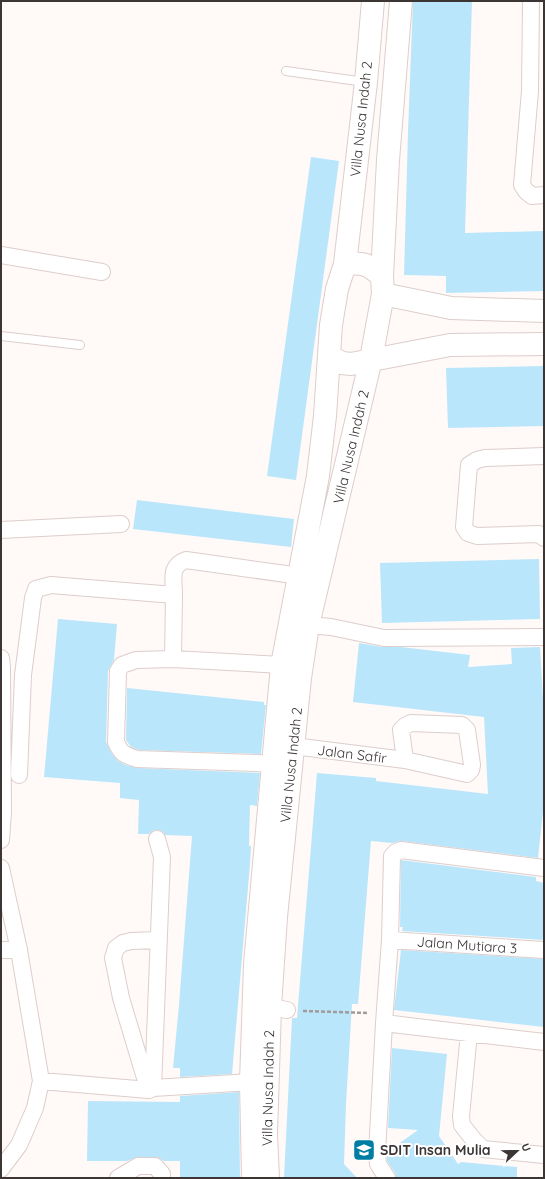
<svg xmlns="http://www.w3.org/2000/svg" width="545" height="1179" font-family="Quicksand,sans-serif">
<rect width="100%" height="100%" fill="#fff9f8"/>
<path fill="#bae6fb" d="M413 1H472L465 233 544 231V291L446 293V276L404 275 408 132Z
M311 157 339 161 296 480 267 476Z
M544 366V426L448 428 446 368Z
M137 500 294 519 291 547 133 529Z
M539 559 540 619 382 623 380 563Z
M58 619 117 624 114 660 108 671 106 742 112 754 118 761 126 765 137 768 260 773 257 806 250 805 249 846H251L250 864 232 1074 180 1077V1068H173L179 1005 192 836 165 835 163 832 159 830H154L149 834H138L139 800 120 798V783L44 777Z
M359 643 382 647H401L470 655 468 667 512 664 511 648 540 647 544 716V802L538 858 402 841 392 843 371 841 358 1004H352L346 1104 344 1164 357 1178H284L292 1018H297L317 773 376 778V781L488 794 484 717 353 702Z
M127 688 264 702V705H266L261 754 139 750 131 747 126 740Z
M401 860 536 877V881L544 883V940L402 931 403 927H400Z
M401 950 544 959V1027L394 1010Z
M392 1048 447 1054 439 1136 458 1164 461 1162 517 1167V1178H396L395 1173 387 1161V1152L418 1130 388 1128Z
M239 1092 240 1178H180V1161H164L159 1158 155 1157H138L127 1161H87L88 1101 180 1102V1096Z"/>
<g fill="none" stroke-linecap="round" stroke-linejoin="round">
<g stroke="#dccecb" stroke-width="10">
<path id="lane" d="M286 71 365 82
M1 336 80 345"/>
</g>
<g stroke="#dccecb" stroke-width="18">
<path id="street" d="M531 1 530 91 522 185 526 191 532 196 544 195
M1 255 102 272
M544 456 485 458 477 460 469 465 464 527 468 533 477 536 539 534 544 538
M1 530 121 524
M174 595C174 579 169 566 186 560L300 576
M308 625 331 627 384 638 544 637
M1 658 2 667 3 813 1 840
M282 665 173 659 136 660 122 665 118 671 116 742C121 754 125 755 137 759L283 764
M283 743 293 746 405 760 401 730 405 726 411 723 462 725 467 730 472 765 471 770 467 774 405 760
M19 775 23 675 33 598 36 589 51 585 174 595 173 659
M1 868 19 950 41 1081 35 1108 19 1145 1 1169
M390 940 544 950
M1 950H19
M270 1007 287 1010
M384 1023 544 1042
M469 1033 461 1116 462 1125 473 1139 483 1149 544 1155
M41 1081 149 1090 153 1088 251 1082
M148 1088 121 998 113 958 116 948 123 943 131 941 158 940
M153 1088 162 857 157 839
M118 1178 138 1166H155L162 1174V1178
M387 1178 378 1164 377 1153 384 1023 390 940 392 856 396 852 401 850 544 868"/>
</g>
<g stroke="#dccecb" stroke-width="24">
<path id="secondary" d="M345 264C363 262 368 264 382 276
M383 294 451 308 544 311
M329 356 342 363 351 364 450 345 544 344
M253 1178 251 1082 255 964 282 665 318 476 325 416 331 325 337 289 345 264 366 82 373 1
M268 1178 266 1135 270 1007 276 917 300 678 308 625 371 359 383 294 382 276 388 160 401 1"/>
</g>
<path stroke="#a19b9a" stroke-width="2.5" stroke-dasharray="4 2" stroke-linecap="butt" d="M303 1011 368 1013"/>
<use href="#lane" stroke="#fff" stroke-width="8"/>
<use href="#street" stroke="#fff" stroke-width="16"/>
<use href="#secondary" stroke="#fff" stroke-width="22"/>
</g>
<defs>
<g id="school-square" transform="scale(1.15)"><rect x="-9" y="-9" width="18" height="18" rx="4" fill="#007da3" stroke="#fff"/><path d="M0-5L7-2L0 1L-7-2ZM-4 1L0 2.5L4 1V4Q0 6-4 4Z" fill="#fff"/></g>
</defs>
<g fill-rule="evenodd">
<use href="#school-square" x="364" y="1150"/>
</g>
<g text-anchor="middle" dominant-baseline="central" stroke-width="4" stroke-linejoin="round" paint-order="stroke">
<g font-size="14" fill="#3b3534" stroke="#fff">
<text transform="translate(361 119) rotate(-84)">Villa Nusa Indah 2</text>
<text transform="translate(351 447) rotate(-77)">Villa Nusa Indah 2</text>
<text transform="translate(352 754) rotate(7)">Jalan Safir</text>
<text transform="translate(291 765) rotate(-84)">Villa Nusa Indah 2</text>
<text transform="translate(467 945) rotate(4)">Jalan Mutiara 3</text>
<text transform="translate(268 1088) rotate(-89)">Villa Nusa Indah 2</text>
</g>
<g font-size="14" font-weight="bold" fill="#3b3534" stroke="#fff" text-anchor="start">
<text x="380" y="1150">SDIT Insan Mulia</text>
</g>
</g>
<rect width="545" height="1179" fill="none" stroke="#3b3534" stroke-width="4"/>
<g transform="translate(517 1151) rotate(68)" stroke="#ffffff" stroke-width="3" paint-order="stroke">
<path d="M0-3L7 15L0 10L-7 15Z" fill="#3b3534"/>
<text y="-6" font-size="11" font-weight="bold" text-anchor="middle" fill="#3b3534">U</text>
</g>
</svg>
